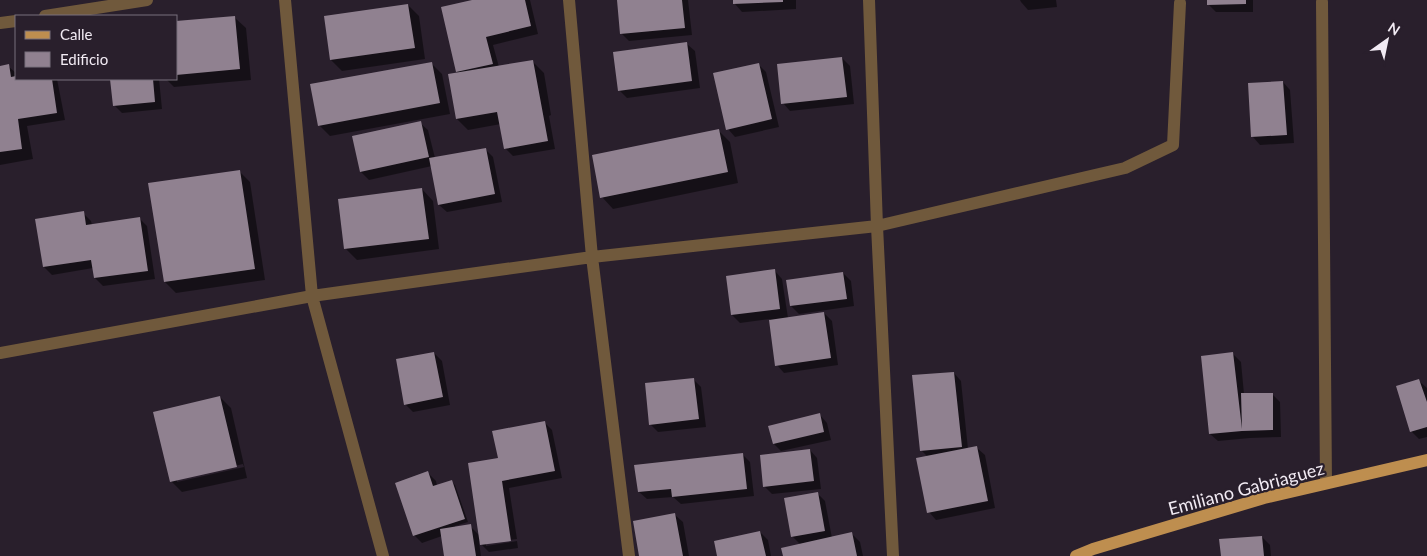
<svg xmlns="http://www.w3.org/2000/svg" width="1427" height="556" font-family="Lato,sans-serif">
<rect width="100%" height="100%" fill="#291f2c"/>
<path fill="#0007" fill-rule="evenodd" d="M476 0H530L538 34 493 45 499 67 533 62 544 73 551 115 549 116 555 149 513 156 505 148 501 124 468 130 457 119 459 74 457 72Z
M618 0H688L692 35 629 41 621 33Z
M734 0H796V9L742 12 735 4Z
M1020 0H1056L1057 7 1028 10 1021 2Z
M1208 0H1253V12H1216L1209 5Z
M408 5 419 16 425 59 342 71 331 60Z
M234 17 246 28 251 80 174 87 166 79H176V23Z
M687 44 695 51 700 88 627 98 619 90Z
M842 58 850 66 854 104 790 111 783 103Z
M431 63 442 74 450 114 330 136 319 125Z
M758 64 766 72 779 127 735 137 728 129Z
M8 66 16 73V79H57L65 120 27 126 33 159 0 165V67Z
M112 79H159L162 109 122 113 114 105Z
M1283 82 1290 90 1294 143 1260 145 1253 137Z
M420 123 428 130 435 158 485 149 493 157 502 202 447 212 439 205 432 166 369 180 361 172 353 137Z
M719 131 730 142 738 183 613 209 602 197Z
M239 171 250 182 265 280 176 293 165 282Z
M422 189 433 201 439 249 357 260 346 249Z
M83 213 91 221 92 225 140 219 147 226 155 279 103 286 95 278 93 268 52 275 44 267Z
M775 271 782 279 788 318 824 313 832 321 838 365 784 373 777 365 770 319 740 323 732 315Z
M843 273 851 281 854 306 799 314 791 306Z
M434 353 442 361 450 405 413 412 405 404Z
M1233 354 1241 362 1244 394H1272L1280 402 1281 437 1250 438 1218 441 1210 434Z
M954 373 961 381 968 449 977 448 985 455 995 508 936 520 929 512 928 457 921 450Z
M693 379 701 387 706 427 658 432 650 424Z
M1419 381 1427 388V437L1419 439 1412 432 1398 387Z
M220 397 231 408 247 478 182 492 171 481ZM243 464 244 467 177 482V479Z
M820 415 827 423 831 440 781 451 774 444Z
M544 422 552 430 562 478 509 488 517 539 486 543V546L517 541 518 548 489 552 479 542 481 556H445L442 536 422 543 414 535 428 473 436 481 437 486 451 481 455 485 468 522 455 526V528L470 526 480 536 499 460Z
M810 450 817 458 821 489 772 494 764 486Z
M742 454 750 462 754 496 681 504 673 497 647 499 639 492Z
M817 493 825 501 832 538 852 534 860 542 863 556H784L801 545 792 536Z
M675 515 683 522 689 556H640Z
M760 532 768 540 771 556H719Z
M1262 537 1270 545 1271 556H1222Z"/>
<path fill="#908190" d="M472 0H525L531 26 486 37 493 64 456 72 441 7Z
M617 0H682L685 28 620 34Z
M733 0H783V2L733 4Z
M1207 0H1246V4L1207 5Z
M408 4 415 48 330 60 324 16Z
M235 16 240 69 176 75V21Z
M687 42 692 81 618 91 613 52Z
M842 57 847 97 781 104 777 64Z
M533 60 548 141 504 149 497 112 456 119 448 74Z
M432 62 440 103 318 126 310 84Z
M759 63 772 119 726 130 713 73Z
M9 64 11 77 16 76V79H52L57 113 18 119 22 149 0 152V66Z
M110 79H153L155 102 113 106Z
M1283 81 1287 135 1251 137 1248 83Z
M421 121 429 157 360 172 352 136Z
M719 129 728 172 600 198 592 155Z
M486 148 495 194 438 205 429 158Z
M240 170 255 269 164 282 148 183Z
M422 188 429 239 344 249 338 199Z
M84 211 86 225 140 217 148 271 94 278 91 260 43 267 35 219Z
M775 269 780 309 731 315 726 276Z
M843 272 847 299 790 306 786 280Z
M824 312 831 358 775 366 769 320Z
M434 352 443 397 404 405 396 359Z
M1233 352 1242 429 1241 393H1273V430L1242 431 1209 434 1201 356Z
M954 372 962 447 920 451 912 375Z
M694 378 699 419 649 425 645 383Z
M1419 379 1427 402V427L1410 432 1396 386Z
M220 396 237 467 170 482 153 412Z
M820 413 824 432 773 444 768 426Z
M545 421 555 471 502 481 511 541 480 545 468 463 498 458 492 431Z
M977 446 988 501 927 513 916 458Z
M810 449 814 481 763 487 760 455Z
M743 453 747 489 672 497 671 489 638 492 634 465Z
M428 471 433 486 452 480 465 519 413 536 395 483Z
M818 492 825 531 791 537 784 498Z
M675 513 683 556H639L633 521Z
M471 524 476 556H444L440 529Z
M760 531 766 556H717L714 541Z
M852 532 857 556H783L781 548Z
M1262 536 1264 556H1221L1219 539Z"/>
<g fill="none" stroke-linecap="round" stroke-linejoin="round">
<path stroke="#70593c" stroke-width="12" d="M285 0 312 296 383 556
M569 0 592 257 629 556
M869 0 877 226 893 556
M1322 2 1326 483
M45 16 147 0
M0 23 16 21
M0 353 312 296 592 257 877 226 1125 168 1173 145 1180 3"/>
<path stroke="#be8e4f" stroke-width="12" d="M1076 556 1093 549 1264 498 1427 460"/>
</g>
<g text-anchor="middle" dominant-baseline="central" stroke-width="4.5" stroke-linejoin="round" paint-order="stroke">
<g font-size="18" fill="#f1eaf3" stroke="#291f2c">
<text transform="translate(1246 488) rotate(-15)">Emiliano Gabriaguez</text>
</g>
</g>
<rect x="15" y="15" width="162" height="65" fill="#291f2c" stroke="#79707c"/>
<rect x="25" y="31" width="25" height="8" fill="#be8e4f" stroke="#79707c"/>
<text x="60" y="40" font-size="15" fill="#f1eaf3">Calle</text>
<rect x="25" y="52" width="25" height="15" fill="#908190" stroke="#79707c"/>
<text x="60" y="65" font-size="15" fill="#f1eaf3">Edificio</text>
<g transform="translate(1387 40) rotate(33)" stroke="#291f2c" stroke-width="4" paint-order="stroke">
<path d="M0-4L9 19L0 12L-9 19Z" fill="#f1eaf3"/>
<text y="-8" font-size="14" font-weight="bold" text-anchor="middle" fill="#f1eaf3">N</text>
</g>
</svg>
